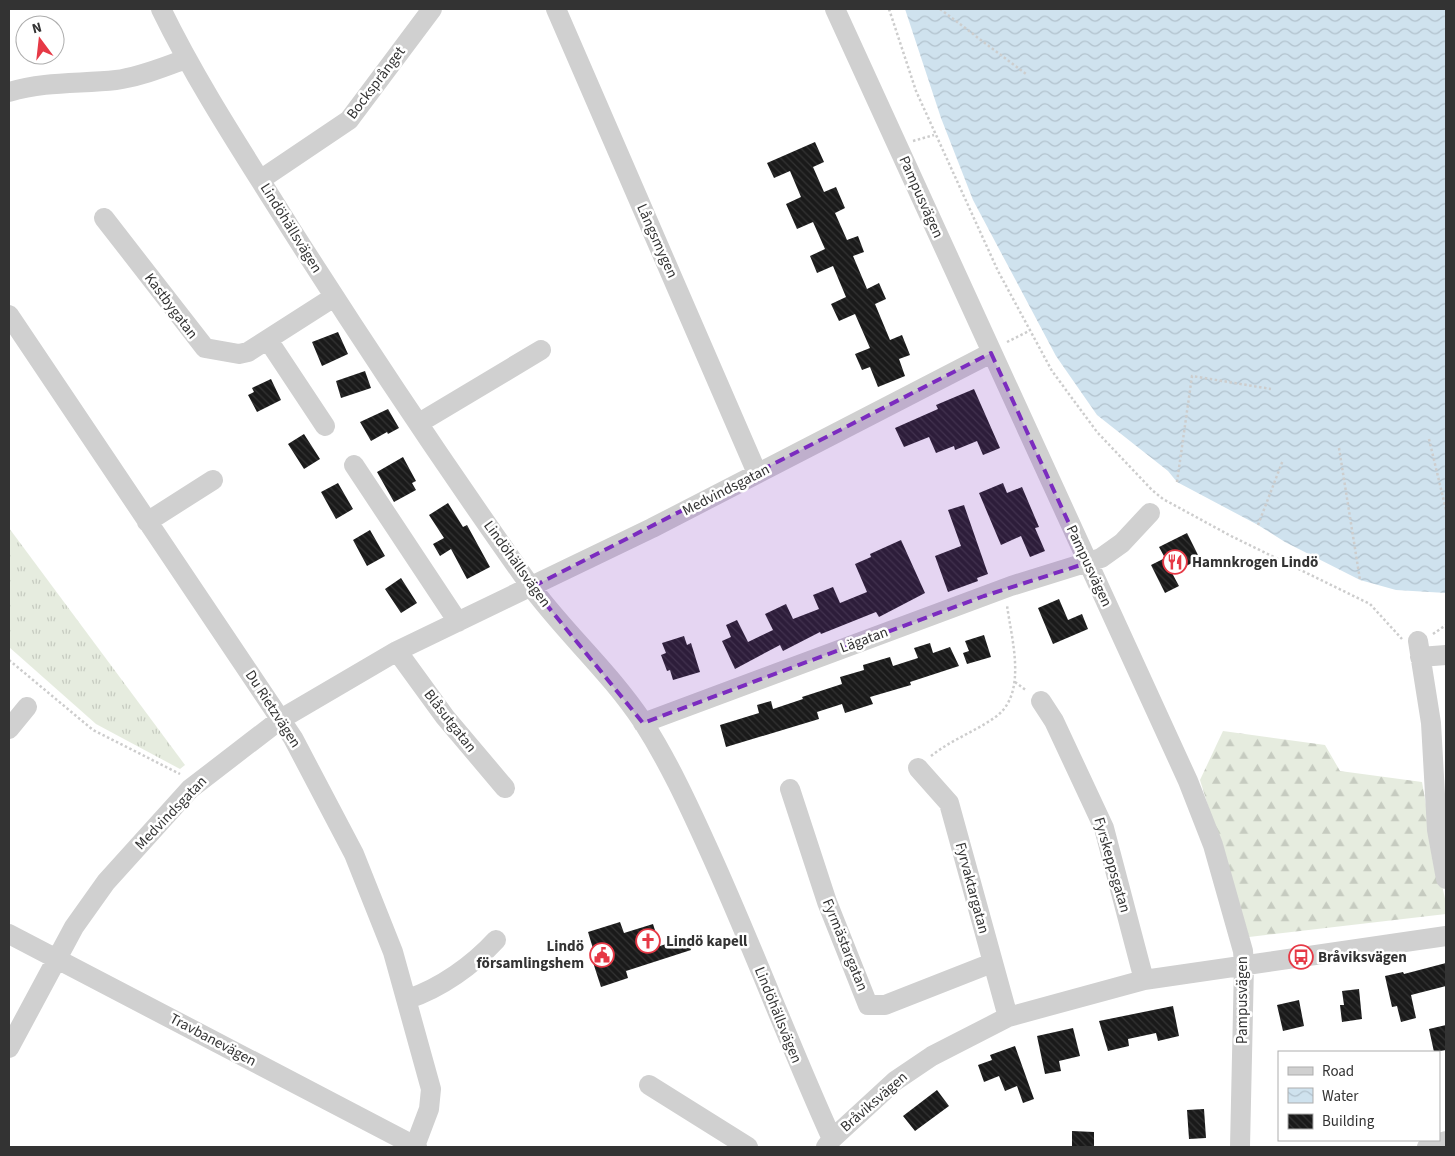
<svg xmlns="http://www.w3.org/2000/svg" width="1455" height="1156" font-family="'Source Sans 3',sans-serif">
<defs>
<pattern id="grass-tufts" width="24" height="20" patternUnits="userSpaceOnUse" patternTransform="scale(1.25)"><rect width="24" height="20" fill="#e6ecdf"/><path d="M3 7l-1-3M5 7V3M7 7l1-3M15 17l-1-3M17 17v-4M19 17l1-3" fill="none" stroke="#c6cbc0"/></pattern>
<pattern id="forest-firs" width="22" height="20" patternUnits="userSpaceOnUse" patternTransform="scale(1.25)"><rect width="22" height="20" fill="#e6ecdf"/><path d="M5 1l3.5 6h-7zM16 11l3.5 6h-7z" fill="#c6cbc0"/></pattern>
<pattern id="water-waves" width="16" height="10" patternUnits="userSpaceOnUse" patternTransform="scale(1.25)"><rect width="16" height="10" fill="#cfe2ee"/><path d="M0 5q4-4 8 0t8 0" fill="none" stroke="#b2c2cd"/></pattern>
<pattern id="building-back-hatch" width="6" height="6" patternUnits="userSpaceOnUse" patternTransform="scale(1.25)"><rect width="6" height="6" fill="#1a1a1a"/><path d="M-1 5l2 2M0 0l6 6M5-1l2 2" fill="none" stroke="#333"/></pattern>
</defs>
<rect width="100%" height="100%" fill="#fff"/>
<path fill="url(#grass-tufts)" d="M9 528 185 765 180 769 96 724 9 647Z"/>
<path fill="url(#forest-firs)" d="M1223 731 1325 745 1340 771 1422 782 1434 850 1446 903V914L1249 937 1200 780Z"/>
<path fill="url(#water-waves)" d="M905 9H1446V593L1396 590 1360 580 1285 542 1258 525 1177 482 1168 471 1097 415 1056 356 973 200 941 118Z"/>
<path fill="url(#building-back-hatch)" d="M815 142 824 162 813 167 824 192 836 187 845 208 835 213 847 240 858 236 864 252 853 256 867 289 879 283 886 299 875 304 890 340 902 335 910 355 899 359 905 376 878 387 870 367 862 370 855 354 870 348 855 314 839 321 831 304 846 297 833 266 817 273 810 256 825 249 813 222 797 229 786 204 801 197 790 171 774 178 767 163Z
M338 332 348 354 322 366 312 342Z
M365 371 371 388 341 398 336 381Z
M271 379 281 400 257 412 248 395 254 392 252 388Z
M974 389 1000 448 983 455 977 441 955 450 954 446 936 453 929 437 904 447 895 428 938 409 936 405Z
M388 409 399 428 388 434 387 432 371 441 360 422Z
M304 434 320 459 304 469 288 444Z
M403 457 416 481 412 483 416 490 394 502 377 472Z
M338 483 353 509 336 519 321 492Z
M1003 483 1007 493 1022 487 1039 527 1035 528 1045 551 1030 557 1021 536 1001 545 979 493Z
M448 503 463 527 467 525 490 567 467 579 451 549 440 556 433 544 444 538 429 515Z
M964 505 988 574 977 578 978 581 948 592 935 556 961 546 948 510Z
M370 530 385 556 367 566 353 540Z
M1187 533 1200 559 1172 573 1179 586 1165 593 1151 565 1165 558 1159 547Z
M901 540 925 593 879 617 876 612 821 634 820 632 783 651 780 645 735 669 722 641 731 637 726 625 737 620 748 642 773 630 765 614 786 604 793 619 819 609 813 595 833 587 840 603 867 592 855 564 871 557 870 554Z
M401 578 417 603 401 613 385 589Z
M1059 599 1068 620 1082 614 1088 629 1053 644 1038 608Z
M984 635 991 657 967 664 963 653 969 651 965 641Z
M684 636 687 645 691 643 700 672 673 680 670 670 667 671 661 655 666 653 662 643Z
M930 643 933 653 950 647 959 666 910 682 911 685 870 697 873 704 845 713 842 704 817 712 819 719 726 747 720 725 759 713 757 705 771 701 773 709 803 699 802 697 842 684 840 677 864 670 863 665 890 657 893 666 918 658 914 648Z
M620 922 624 933 653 924 660 946 687 937 691 950 626 971 628 978 601 987 590 953 594 952 588 932Z
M1446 963V986L1411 995 1416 1018 1401 1022 1397 1006 1392 1007 1385 976 1403 972 1404 974Z
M1359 989 1362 1019 1342 1022 1340 1005H1344L1342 991Z
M1299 1000 1304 1026 1283 1031 1277 1005Z
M1173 1006 1179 1036 1158 1041 1156 1033 1128 1039 1129 1046 1108 1051 1099 1021Z
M1446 1025V1050L1434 1052 1429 1029Z
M1073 1028 1080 1056 1059 1061 1061 1071 1045 1074 1037 1036Z
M1015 1046 1034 1099 1023 1103 1017 1086 1005 1091 999 1076 984 1082 978 1065 992 1060 990 1055Z
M937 1090 949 1106 915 1131 903 1116Z
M1204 1109 1206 1138 1189 1139 1187 1110Z
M1072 1131 1094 1132V1147H1072Z"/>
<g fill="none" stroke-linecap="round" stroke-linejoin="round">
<path stroke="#cdcdcd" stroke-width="2.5" stroke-dasharray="2.5 2.5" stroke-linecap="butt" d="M889 9 916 91 998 271 1052 371 1097 432 1152 490 1163 499 1231 536 1370 604 1402 639
M940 9 1026 74
M913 141 934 135
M1007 342 1029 331
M1429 439 1446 510
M1339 448 1360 580
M1177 482 1192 376 1271 389
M1258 525 1283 460
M1433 634 1446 625
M9 660 93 730 180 774
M1015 682 1027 691
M931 756C951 740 974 732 994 718 1029 695 1011 638 1007 605"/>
<path stroke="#d0d0d0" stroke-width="20" d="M161 9C198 85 244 154 289 226 366 347 446 467 529 584 564 632 610 672 643 722 668 761 688 804 707 846 751 942 788 1042 832 1139
M556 9 757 473
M835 9 1188 781 1213 845 1243 951 1244 965 1240 1147
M9 92C46 81 78 84 116 80 140 77 163 67 186 59
M260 180 349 120 432 9
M104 218 205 348 239 354 248 352 334 297
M9 315 293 738 354 854 393 952 431 1089 429 1109 415 1146
M268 340 325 426
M419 423 541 350
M354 465 458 622
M147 522 213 480
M1418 641 1431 723 1437 830 1446 879
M397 651 445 717 505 788
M1420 657 1446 655
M1041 701 1054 721 1104 828 1144 980
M643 723 1011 586 1101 558 1122 543 1150 513
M9 729 27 707
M918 768 949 803 1008 1017
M790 789 827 902 868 1005H885L992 963
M9 934 417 1147
M408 999C441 988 473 965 496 940
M9 1048 74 927 106 882 190 789 281 719 397 651 652 528 991 353
M649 1085 748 1147
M826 1147 832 1139 895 1081 932 1056 1008 1017 1144 980 1446 936
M1427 1147 1446 1141"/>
</g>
<path fill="#7b2cbf" fill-opacity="0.2" stroke="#7b2cbf" stroke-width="4" stroke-dasharray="10 6" stroke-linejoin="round" d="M991 353 1087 563 984 596 643 723 532 587Z"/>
<defs>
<g id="restaurant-ring" transform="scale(1.25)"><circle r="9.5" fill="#fff" stroke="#e63946" stroke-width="1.5"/><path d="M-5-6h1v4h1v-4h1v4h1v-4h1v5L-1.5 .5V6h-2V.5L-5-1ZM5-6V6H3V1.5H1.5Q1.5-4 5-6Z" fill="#e63946"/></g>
<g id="church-ring" transform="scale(1.25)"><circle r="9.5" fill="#fff" stroke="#e63946" stroke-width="1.5"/><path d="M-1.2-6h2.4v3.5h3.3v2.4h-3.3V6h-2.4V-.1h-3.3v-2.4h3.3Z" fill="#e63946"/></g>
<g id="civic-ring" transform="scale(1.25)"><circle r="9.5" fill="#fff" stroke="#e63946" stroke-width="1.5"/><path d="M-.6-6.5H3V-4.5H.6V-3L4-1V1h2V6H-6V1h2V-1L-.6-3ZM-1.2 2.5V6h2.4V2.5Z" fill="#e63946"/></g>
<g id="bus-ring" transform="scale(1.25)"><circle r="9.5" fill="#fff" stroke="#e63946" stroke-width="1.5"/><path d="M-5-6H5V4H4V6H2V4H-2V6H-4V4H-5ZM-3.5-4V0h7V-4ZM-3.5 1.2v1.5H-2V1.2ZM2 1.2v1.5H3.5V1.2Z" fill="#e63946"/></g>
</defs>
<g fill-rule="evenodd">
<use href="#restaurant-ring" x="1175" y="562"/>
<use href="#church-ring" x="648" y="941"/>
<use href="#civic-ring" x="602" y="955"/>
<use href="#bus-ring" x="1301" y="957"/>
</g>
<g text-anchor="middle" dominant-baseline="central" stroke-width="5" stroke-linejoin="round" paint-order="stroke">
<g font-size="15" fill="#333" stroke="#fff">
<text transform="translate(376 83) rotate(-53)">Bocksprånget</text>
<text transform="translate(921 197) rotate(66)">Pampusvägen</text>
<text transform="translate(291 228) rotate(58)">Lindöhällsvägen</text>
<text transform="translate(657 241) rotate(66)">Långsmygen</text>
<text transform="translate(171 306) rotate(53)">Kastbygatan</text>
<text transform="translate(726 490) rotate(-27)">Medvindsgatan</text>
<text transform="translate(517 564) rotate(54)">Lindöhällsvägen</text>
<text transform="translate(1089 566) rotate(65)">Pampusvägen</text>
<text transform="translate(864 640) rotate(-20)">Lägatan</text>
<text transform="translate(273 709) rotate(57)">Du Rietzvägen</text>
<text transform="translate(450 721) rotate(52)">Blåsutgatan</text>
<text transform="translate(171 813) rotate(-46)">Medvindsgatan</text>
<text transform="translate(1112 865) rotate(74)">Fyrskeppsgatan</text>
<text transform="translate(972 888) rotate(75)">Fyrvaktargatan</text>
<text transform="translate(845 945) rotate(68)">Fyrmästargatan</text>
<text transform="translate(1242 1000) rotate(-90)">Pampusvägen</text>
<text transform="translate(778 1015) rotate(68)">Lindöhällsvägen</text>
<text transform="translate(213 1040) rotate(28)">Travbanevägen</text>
<text transform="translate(874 1102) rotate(-41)">Bråviksvägen</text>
</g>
<g font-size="15" font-weight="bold" fill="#333" stroke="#fff" text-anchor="start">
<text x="1192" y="562">Hamnkrogen Lindö</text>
<text x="666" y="941">Lindö kapell</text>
<text x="584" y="946" text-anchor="end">Lindö<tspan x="584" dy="17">församlingshem</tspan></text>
<text x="1318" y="957">Bråviksvägen</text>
</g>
</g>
<rect width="1455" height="1156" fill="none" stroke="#333333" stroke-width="20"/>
<rect x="1278" y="1051" width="162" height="90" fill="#ffffff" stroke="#adadad"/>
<rect x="1288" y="1067" width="25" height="8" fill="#d0d0d0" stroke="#adadad"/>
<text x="1322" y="1076" font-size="15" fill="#333333">Road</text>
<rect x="1288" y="1088" width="25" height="15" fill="url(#water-waves)" stroke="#adadad"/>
<text x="1322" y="1101" font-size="15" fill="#333333">Water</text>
<rect x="1288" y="1114" width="25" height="15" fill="url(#building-back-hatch)" stroke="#adadad"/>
<text x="1322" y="1126" font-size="15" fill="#333333">Building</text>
<g transform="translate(40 40) rotate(345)"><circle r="24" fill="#ffffff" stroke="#adadad"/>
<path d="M0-4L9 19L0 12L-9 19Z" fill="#e63946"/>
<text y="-8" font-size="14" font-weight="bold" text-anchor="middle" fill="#333333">N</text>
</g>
</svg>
